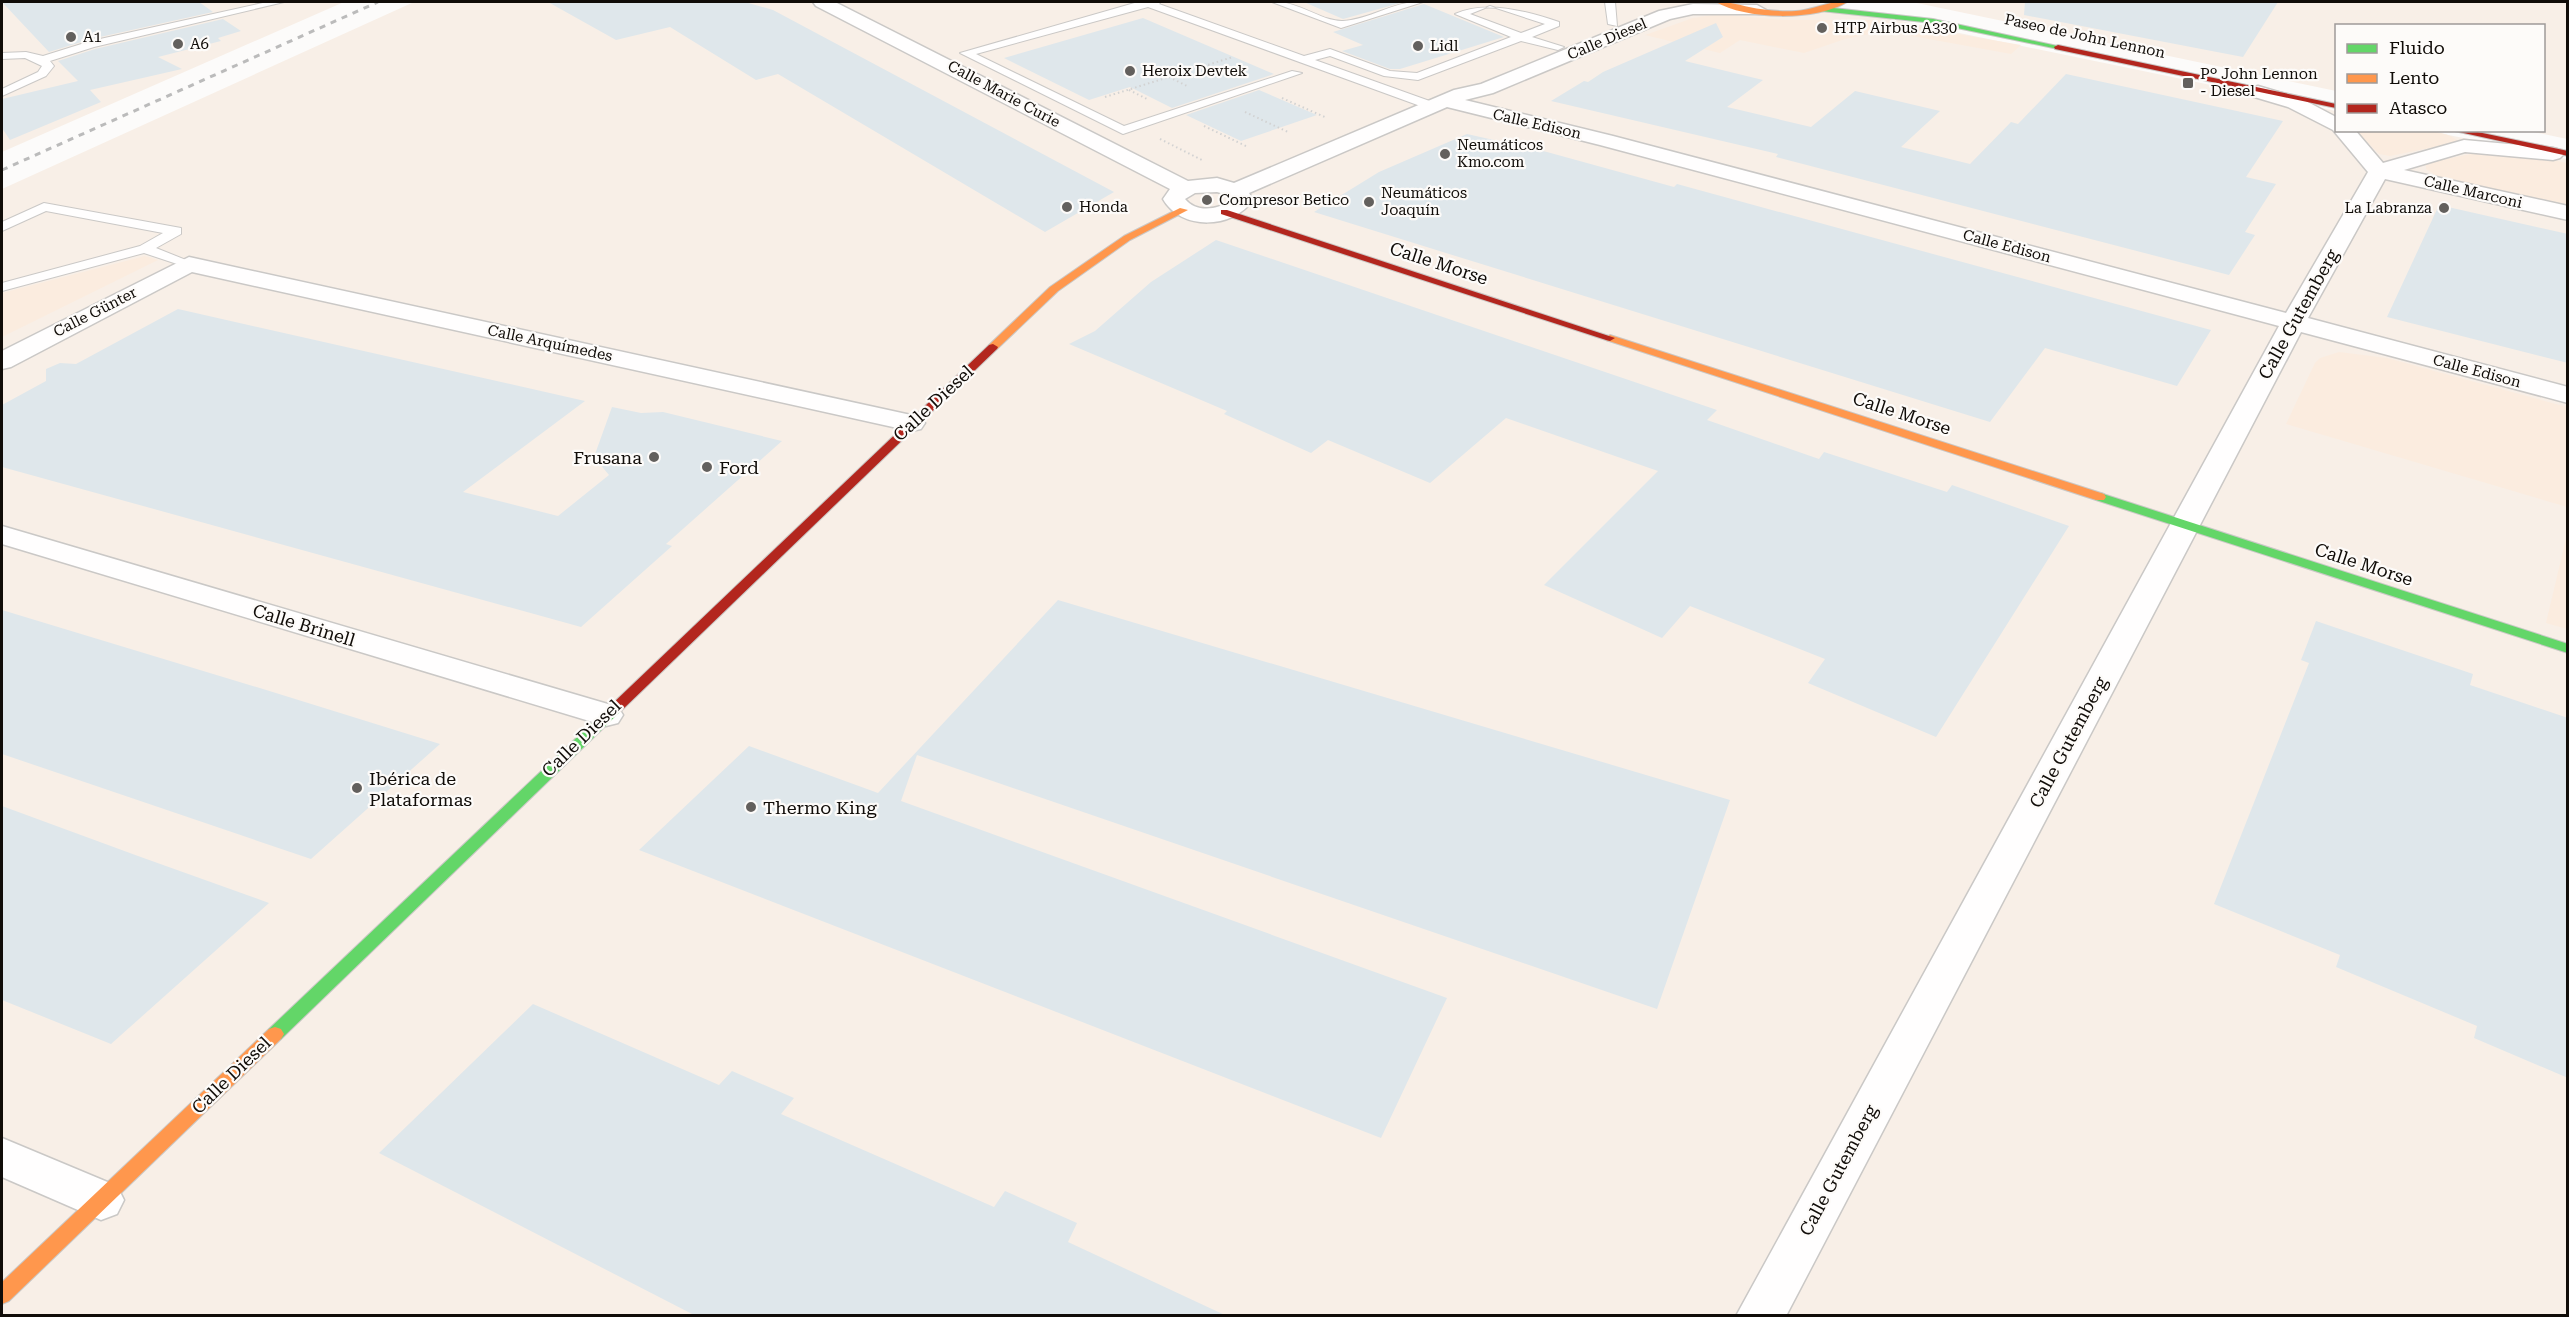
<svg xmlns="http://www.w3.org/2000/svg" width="2569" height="1317" font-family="'Roboto Serif',serif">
<rect width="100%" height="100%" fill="#fcfbfa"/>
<path fill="#f8efe7" d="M2 2H344L2 152Z
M414 2H1810L2336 111V130L2429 131 2567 159V1315H2V189Z
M1912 2H2567V139L2529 131 2544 130V26H2336V91Z"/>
<path fill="#fbecdf" d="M1719 14 1783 20H1876L2021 45 2011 54 1885 31 1845 39 1804 53 1740 40 1720 53 1645 35 1693 18Z
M2356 131C2381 131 2440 123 2459 142L2390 156 2379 154Z
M2486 151 2520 153 2567 163V206L2439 177 2426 169V163Z
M145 256 158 260 2 337V293Z
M2339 352 2387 358 2567 407V507L2286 424 2315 363 2320 358Z
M2567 534V629L2546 623Z"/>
<path fill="#dfe7eb" d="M2 2H199L213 12 91 39 49 52Z
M548 2H745L773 10 1114 192 1045 232 778 74 756 80 670 27 616 40Z
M1304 2H1404L1343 19Z
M2025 2H2278L2243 57 2024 15Z
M1424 4 1504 37 1400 69H1390L1342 51 1363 45 1333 32Z
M1143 18 1274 74 1172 108 1130 87 1089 100 1004 58Z
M223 19 241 31 218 38 221 41 158 57 182 69 90 90 101 102 10 140 2 128V99L78 81 58 61 95 49Z
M1716 23 1723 37 1685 61 1763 80 1727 107 1811 127 1855 91 1940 111 1901 147 1970 164 2011 122 2018 124 2066 74 2283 121 2246 177 2276 184 2245 232 2255 235 2229 275 1776 157 1778 154 1551 101 1584 81 1588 82 1603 72Z
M1259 90 1317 115 1241 141 1186 115Z
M1467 134 1547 152 1674 187 1677 184 2211 330 2177 386 2045 348 1990 422 1314 212 1379 172Z
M2439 205 2568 234V363L2387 317Z
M1216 240 1717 410 1707 420 1819 459 1824 452 1947 492 1952 485 2069 526 1936 737 1808 683 1825 659 1690 606 1662 638 1544 585 1658 471 1506 418 1430 483 1328 440 1311 453 1224 414 1227 411 1069 344 1095 331 1151 282Z
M178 309 585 401 463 492 558 516 609 475 594 457 612 407 641 413 663 412 782 441 666 544 672 546 581 627 2 467V405L46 381V369L60 363 76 364Z
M1058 600 1730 800 1657 1009 917 755 901 801 1447 998 1381 1138 639 850 749 746 878 793Z
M2 610 263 689 440 744 311 859 2 754Z
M2316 621 2473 674 2470 685 2568 718V1078L2474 1038 2477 1026 2336 967 2340 955 2214 904 2309 663 2301 660Z
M2 806 138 856 269 903 111 1044 2 1000Z
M533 1004 719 1085 732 1071 794 1098 781 1114 994 1207 1005 1191 1077 1223 1068 1242 1227 1316H696L379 1153Z"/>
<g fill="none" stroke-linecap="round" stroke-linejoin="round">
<g stroke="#cac8c6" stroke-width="2">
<path id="lane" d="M267 2H284L94 47 50 61 54 66 46 76 2 96V89L38 72 42 66 25 58 2 59V53L26 52 43 56 91 41Z
M1138 2H1161L1159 4 1304 56 1330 49 1390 71 1417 73 1511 37 1455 14C1485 0 1527 11 1559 22V26L1532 37 1564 47 1558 50 1521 41 1418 80 1384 76 1330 56 1315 60 1438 104V110L1434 111 1148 7 976 54 1124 126 1292 71 1302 73 1123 134 960 53ZM1490 6 1545 24 1521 33 1470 14Z
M1272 2C1297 0 1322 22 1343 21 1370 20 1395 0 1423 2L1341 28Z
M1605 2H1615L1617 26 1608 24Z
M44 203 181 228V234L156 248 196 264 189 268 144 253 2 291V283L140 246 163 233 46 211 2 231V222Z"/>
</g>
<g stroke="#cac8c6" stroke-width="3">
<path id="street" d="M813 2H835L1188 181 1217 178 1234 183 1454 90 1481 84 1659 11 1693 4 1757 5 1766 10 1763 14H1693L1670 19 1493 93 1465 100 1613 136 2286 313 2368 172 2333 130 2288 107 2251 96 2248 92 2251 88 2258 86 2302 99 2336 117V130H2355L2383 163 2464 140 2553 148 2560 150 2564 154 2560 158 2553 160 2465 152 2404 170 2568 206V220L2385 179 2308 318 2568 387V403L2301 332 1786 1316H1736L2279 326 1600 145 1447 107 1249 193 1253 200C1233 229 1181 231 1163 199L1170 189 816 6ZM1217 192 1228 195 1231 200C1218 210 1196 213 1185 199L1195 193Z
M189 257 911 415 921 417 925 423 921 429 911 431 192 272 11 367 2 369V351Z
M2 526 618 707 623 715 618 723 606 726 2 544Z
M2 1138 117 1186 124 1200 117 1214 101 1220 2 1177Z"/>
</g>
<g stroke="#cac8c6" stroke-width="2">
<path id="fast" d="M1824 7 1933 19 2062 47 2058 49 1933 23 1821 11 1820 9Z
M2100 493 2568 644V653L2096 500 2094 497 2096 494Z
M615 704 622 709 620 712 281 1039 275 1041 269 1039 266 1034 269 1029 610 706Z"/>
</g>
<g stroke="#cac8c6" stroke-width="2">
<path id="slow" d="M1716 2C1727 1 1738 5 1749 7 1764 10 1780 12 1796 11 1813 10 1831 0 1847 2 1818 21 1745 20 1716 2Z
M1180 208 1188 210 1130 240 1058 291 997 349H989V345L1050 287 1124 236Z
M1610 335 2104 494 2106 497 2104 500H2096L1606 340 1605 338Z
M275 1027 281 1029 284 1034 281 1039 9 1301 2 1304V1282L269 1029Z"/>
</g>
<g stroke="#cac8c6" stroke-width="2">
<path id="jam" d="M2058 45 2336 104V108L2055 49 2054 47Z
M2450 130H2468L2568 151V156Z
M1221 210H1227L1615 338 1610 341 1606 340 1221 214Z
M993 344 998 347 997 349 620 712H610L608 709 610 706 989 345Z"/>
</g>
<path stroke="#d2d2d2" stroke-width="2" stroke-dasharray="1.5 3" stroke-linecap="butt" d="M1208 65 1226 73
M1169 77 1189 87
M1129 90 1149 100
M1105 97 1233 57
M1282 98 1327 118
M1245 112 1288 132
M1204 126 1248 147
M1160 139 1202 160"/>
<use href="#lane" fill="#fffefe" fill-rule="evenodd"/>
<use href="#street" fill="#fffefe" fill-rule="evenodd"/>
<use href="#fast" fill="#63d668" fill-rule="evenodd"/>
<use href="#slow" fill="#ff974d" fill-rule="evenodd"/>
<use href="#jam" fill="#b3261e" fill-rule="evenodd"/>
<path stroke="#bbb" stroke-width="3" stroke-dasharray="6 6" stroke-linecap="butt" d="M2 170 378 2"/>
</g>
<g fill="#63605d" stroke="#fdfbf9" stroke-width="2">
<circle cx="1822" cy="28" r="6"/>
<circle cx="71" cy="37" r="6"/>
<circle cx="178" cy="44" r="6"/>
<circle cx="1418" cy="46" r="6"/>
<circle cx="1130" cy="71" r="6"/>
<rect x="2182" y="77" width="12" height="12" rx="3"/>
<circle cx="1445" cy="154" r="6"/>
<circle cx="1207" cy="200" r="6"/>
<circle cx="1369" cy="202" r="6"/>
<circle cx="1067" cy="207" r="6"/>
<circle cx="2444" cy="208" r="6"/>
<circle cx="654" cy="457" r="6"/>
<circle cx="707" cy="467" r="6"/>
<circle cx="357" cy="788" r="6"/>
<circle cx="751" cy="807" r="6"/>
</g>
<g text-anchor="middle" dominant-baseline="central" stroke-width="4.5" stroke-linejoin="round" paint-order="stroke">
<g font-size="15" fill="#100c08" stroke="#fdfbf9" text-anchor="start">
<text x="1834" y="28">HTP Airbus A330</text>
<text x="83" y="37">A1</text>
<text x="190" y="44">A6</text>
<text x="1430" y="46">Lidl</text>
<text x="1142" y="71">Heroix Devtek</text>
<text x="2200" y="74">Pº John Lennon<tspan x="2200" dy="17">- Diesel</tspan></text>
<text x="1457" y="145">Neumáticos<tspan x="1457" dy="17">Kmo.com</tspan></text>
<text x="1381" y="193">Neumáticos<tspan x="1381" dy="17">Joaquín</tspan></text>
<text x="1219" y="200">Compresor Betico</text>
<text x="1079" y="207">Honda</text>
<text x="2432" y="208" text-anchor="end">La Labranza</text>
</g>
<g font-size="15" fill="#100c08" stroke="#fdfbf9">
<text transform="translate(2085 36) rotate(12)">Paseo de John Lennon</text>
<text transform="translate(1607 39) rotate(-23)">Calle Diesel</text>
<text transform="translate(1004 94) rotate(28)">Calle Marie Curie</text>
<text transform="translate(1537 124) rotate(13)">Calle Edison</text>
<text transform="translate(2473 192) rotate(13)">Calle Marconi</text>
<text transform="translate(2007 246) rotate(15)">Calle Edison</text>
<text transform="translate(95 312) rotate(-27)">Calle Günter</text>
<text transform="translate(550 343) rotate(12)">Calle Arquímedes</text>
<text transform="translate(2477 371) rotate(15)">Calle Edison</text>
</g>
<g font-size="18" fill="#100c08" stroke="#fdfbf9">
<text transform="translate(1439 263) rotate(18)">Calle Morse</text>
<text transform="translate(2298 314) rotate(-61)">Calle Gutemberg</text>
<text transform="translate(933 403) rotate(-43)">Calle Diesel</text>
<text transform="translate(1902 413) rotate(18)">Calle Morse</text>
<text transform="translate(2364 564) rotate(18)">Calle Morse</text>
<text transform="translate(304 625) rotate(17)">Calle Brinell</text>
<text transform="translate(581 738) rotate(-44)">Calle Diesel</text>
<text transform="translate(2068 742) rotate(-62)">Calle Gutemberg</text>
<text transform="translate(231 1075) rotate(-44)">Calle Diesel</text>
<text transform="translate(1838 1170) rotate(-62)">Calle Gutemberg</text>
</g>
<g font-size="18" fill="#100c08" stroke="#fdfbf9" text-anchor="start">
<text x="642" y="457" text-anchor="end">Frusana</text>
<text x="719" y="467">Ford</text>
<text x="369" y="778">Ibérica de<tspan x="369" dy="21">Plataformas</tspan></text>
<text x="763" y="807">Thermo King</text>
</g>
</g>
<rect width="2569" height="1317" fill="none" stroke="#100c08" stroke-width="6"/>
<rect x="2335" y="24" width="210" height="108" fill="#fdfbf9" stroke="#9e9b99" stroke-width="1.5"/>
<rect x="2347" y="44" width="30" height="9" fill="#63d668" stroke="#9e9b99" stroke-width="1.5"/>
<text x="2389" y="54" font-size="18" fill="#100c08">Fluido</text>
<rect x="2347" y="74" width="30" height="9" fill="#ff974d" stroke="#9e9b99" stroke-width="1.5"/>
<text x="2389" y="84" font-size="18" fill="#100c08">Lento</text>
<rect x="2347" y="104" width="30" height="9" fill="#b3261e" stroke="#9e9b99" stroke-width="1.5"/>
<text x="2389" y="114" font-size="18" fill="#100c08">Atasco</text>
</svg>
